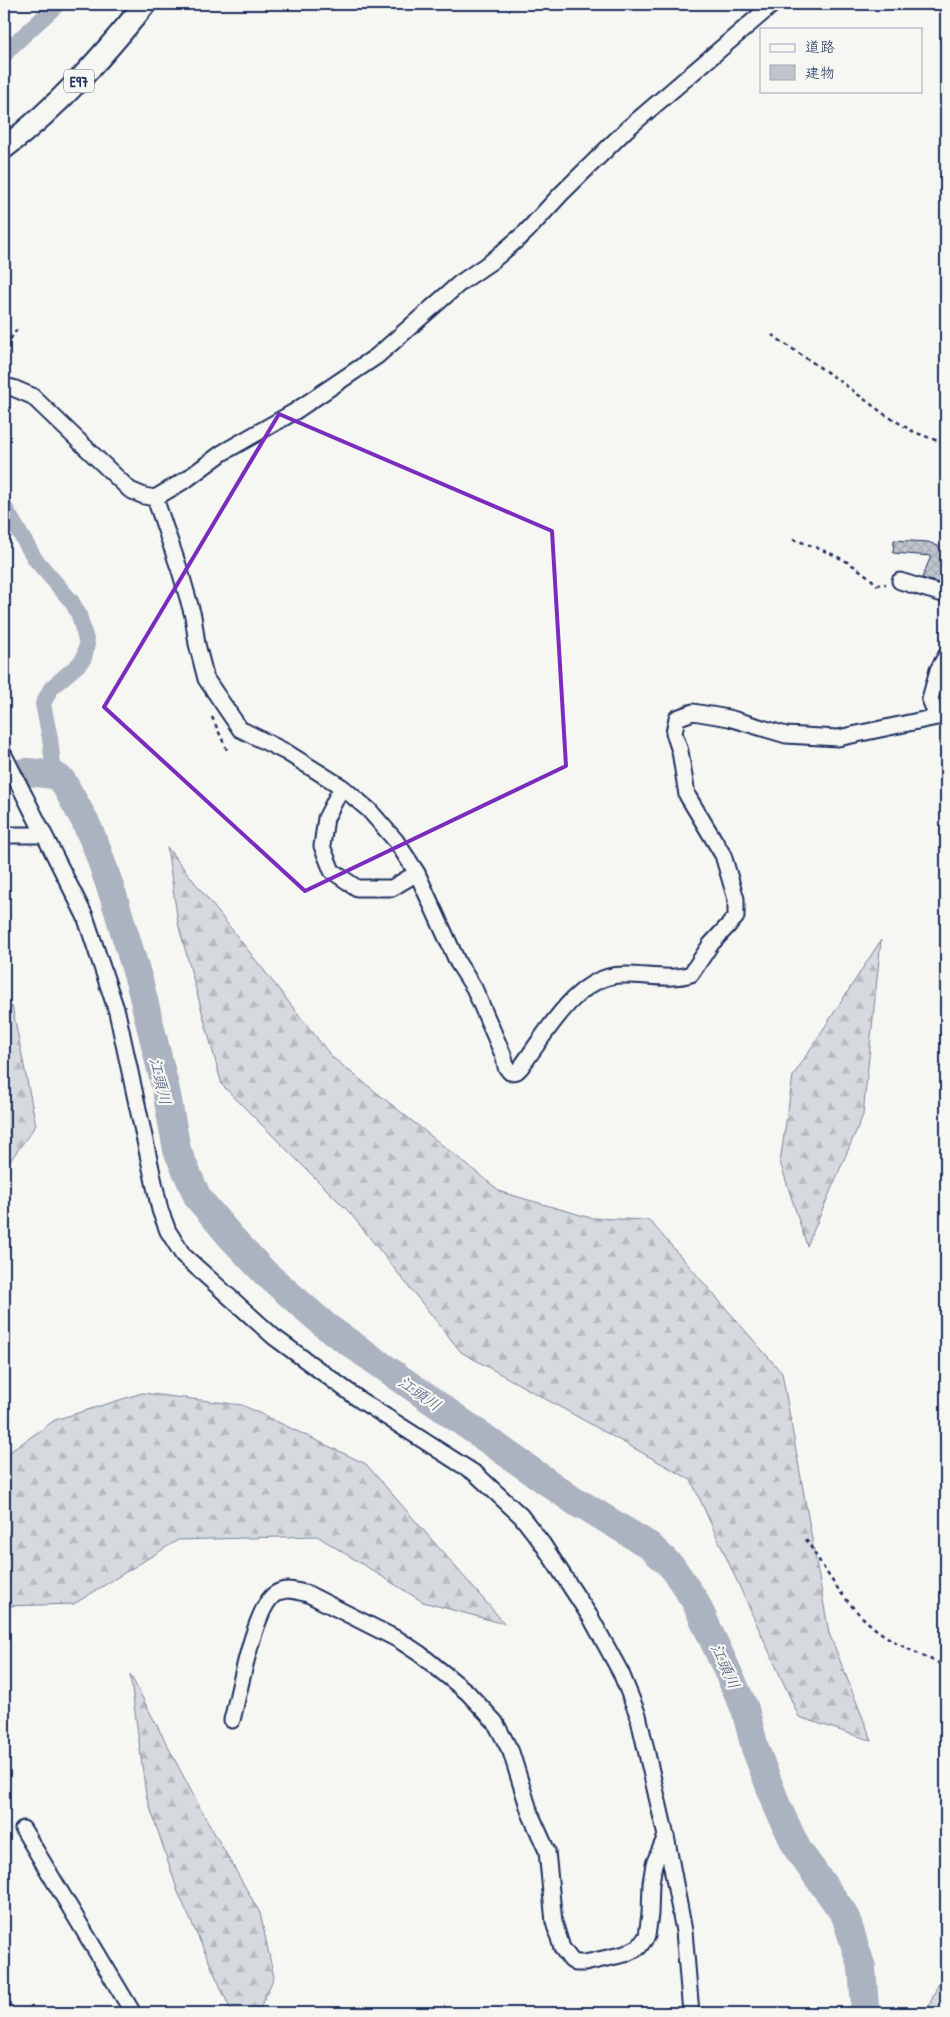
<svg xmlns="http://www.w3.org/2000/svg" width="950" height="2017" font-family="'Patrick Hand','Klee One',sans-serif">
<defs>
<pattern id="forest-firs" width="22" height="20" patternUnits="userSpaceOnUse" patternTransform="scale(1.25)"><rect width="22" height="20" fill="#d6d9dd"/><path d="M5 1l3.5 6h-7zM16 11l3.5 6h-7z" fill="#b7bbc0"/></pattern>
<pattern id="building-cross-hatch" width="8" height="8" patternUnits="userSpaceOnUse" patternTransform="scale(1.25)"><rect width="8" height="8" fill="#c0c4cd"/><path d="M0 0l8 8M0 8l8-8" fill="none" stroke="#a4a9b2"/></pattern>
</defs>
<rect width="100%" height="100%" fill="#f6f6f2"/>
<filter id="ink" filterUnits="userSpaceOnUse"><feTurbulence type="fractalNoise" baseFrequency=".02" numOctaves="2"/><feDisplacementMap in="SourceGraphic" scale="10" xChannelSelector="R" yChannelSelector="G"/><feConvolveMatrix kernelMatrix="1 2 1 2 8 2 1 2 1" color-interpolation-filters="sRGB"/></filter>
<g filter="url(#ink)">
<path fill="url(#forest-firs)" stroke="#78849e" d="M167 847 332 1057 501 1192 591 1218 649 1220 782 1373 829 1633 872 1741 799 1717 691 1480 461 1352 350 1213 222 1085 178 923Z
M881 940 863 1115 807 1246 780 1162 793 1076Z
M12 1006 36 1125 4 1169V1018Z
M142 1393 242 1405 366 1464 505 1624 423 1602 317 1536 178 1540 74 1604 4 1606V1456L55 1420Z
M130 1674 200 1808 260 1913 274 1977 258 2013H232L178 1892 146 1795Z
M946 1966V2013H926Z"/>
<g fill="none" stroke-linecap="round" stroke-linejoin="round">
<path stroke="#abb2c0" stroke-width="16" d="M4 56 10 48 58 4
M4 506 35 559 72 602 79 615 87 644 84 658 78 665 51 688 43 704 50 738 54 775"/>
<path stroke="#abb2c0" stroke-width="28" d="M4 774 28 772 54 775 62 780 85 821 96 846 114 898 140 984 166 1090 177 1150 198 1198 231 1237 265 1273 327 1327 580 1505H583L650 1546 673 1568 695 1601 745 1709 755 1748 778 1808 798 1850 845 1915 862 1968 865 2007 863 2010 864 2013"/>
</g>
<path fill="url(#building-cross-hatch)" stroke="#1b2f5e" d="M894 540 928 542 946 549V573L942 584 922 578 931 556 893 553Z"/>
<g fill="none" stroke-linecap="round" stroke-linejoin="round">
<g stroke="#1b2f5e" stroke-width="19">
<path id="minor" d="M4 386 13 388 32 396 130 490 144 496 155 498 187 479 222 453 294 412 377 356 460 283 492 261 526 232 561 194 627 129 773 4
M155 498 181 574 193 616 197 644 206 679 240 729 286 752 342 787 369 810 396 841 417 873 458 963 474 988 504 1057 506 1067 510 1072 517 1071 521 1067C545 1035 577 975 622 975 644 974 670 981 691 974L711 944 736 917V899L723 855 687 795 680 751 674 733 677 718 693 712 729 718 786 735 838 738 937 717 946 716
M900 581 946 595
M937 717 930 699 938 670 946 656
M4 755 85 916 117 1012 160 1210 168 1231 183 1255 274 1337 360 1400 476 1474 521 1516 542 1543 591 1618 621 1673 638 1715 666 1836 684 1931 691 2013
M342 787 326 818 322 846 332 871 357 888H392L417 873
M4 835H44
M232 1720C239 1694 254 1608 275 1594 286 1587 297 1591 308 1594L399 1640 420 1654 467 1692 495 1722 511 1752 530 1813 547 1851 554 1922 562 1948 571 1960 576 1963H585L625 1954 639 1947 647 1936 650 1914 651 1883 654 1864 666 1836
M23 1829 133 2013"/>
</g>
<g stroke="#1b2f5e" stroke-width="25">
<path id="highway" d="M4 148C58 107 102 57 145 4"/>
</g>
<path stroke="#1b2f5e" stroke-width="2.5" stroke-dasharray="4 4" stroke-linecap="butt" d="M772 335 840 381 884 414 914 432 946 444
M9 371C6 354 6 339 20 327
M793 539C824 550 854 561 877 585L886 584
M212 717 227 750
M806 1539C826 1572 846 1606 877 1630 898 1646 923 1656 946 1666"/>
<use href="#minor" stroke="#f6f6f2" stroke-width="15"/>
<use href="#highway" stroke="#f6f6f2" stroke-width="21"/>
</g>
</g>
<path fill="none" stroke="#7b2cbf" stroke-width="4" stroke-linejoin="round" d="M279 414 552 531 566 766 305 891 104 707Z"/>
<g text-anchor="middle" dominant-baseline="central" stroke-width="4.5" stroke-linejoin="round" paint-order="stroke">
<rect fill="#f6f6f2" stroke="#5d6b8a" stroke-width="1" x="64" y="69.5" width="30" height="23" rx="4"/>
<g font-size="14" font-weight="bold" fill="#1b2f5e">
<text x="79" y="81">E97</text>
</g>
<g font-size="16" font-style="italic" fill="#46567b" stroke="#f6f6f2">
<text transform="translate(161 1081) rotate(77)">江頭川</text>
<text transform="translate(420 1393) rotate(35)">江頭川</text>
<text transform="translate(726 1666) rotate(66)">江頭川</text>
</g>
</g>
<rect width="950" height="2017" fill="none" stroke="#f6f6f2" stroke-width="20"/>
<rect x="10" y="10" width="930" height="1997" fill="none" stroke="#1b2f5e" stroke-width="2" filter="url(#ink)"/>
<rect x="760" y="28" width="162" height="65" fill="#f6f6f2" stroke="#9ea6b7"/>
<rect x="770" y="44" width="25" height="8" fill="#f6f6f2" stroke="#9ea6b7"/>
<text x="805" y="52" font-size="15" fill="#1b2f5e">道路</text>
<rect x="770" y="65" width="25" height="15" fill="#c0c4cd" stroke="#9ea6b7"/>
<text x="805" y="78" font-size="15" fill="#1b2f5e">建物</text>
</svg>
